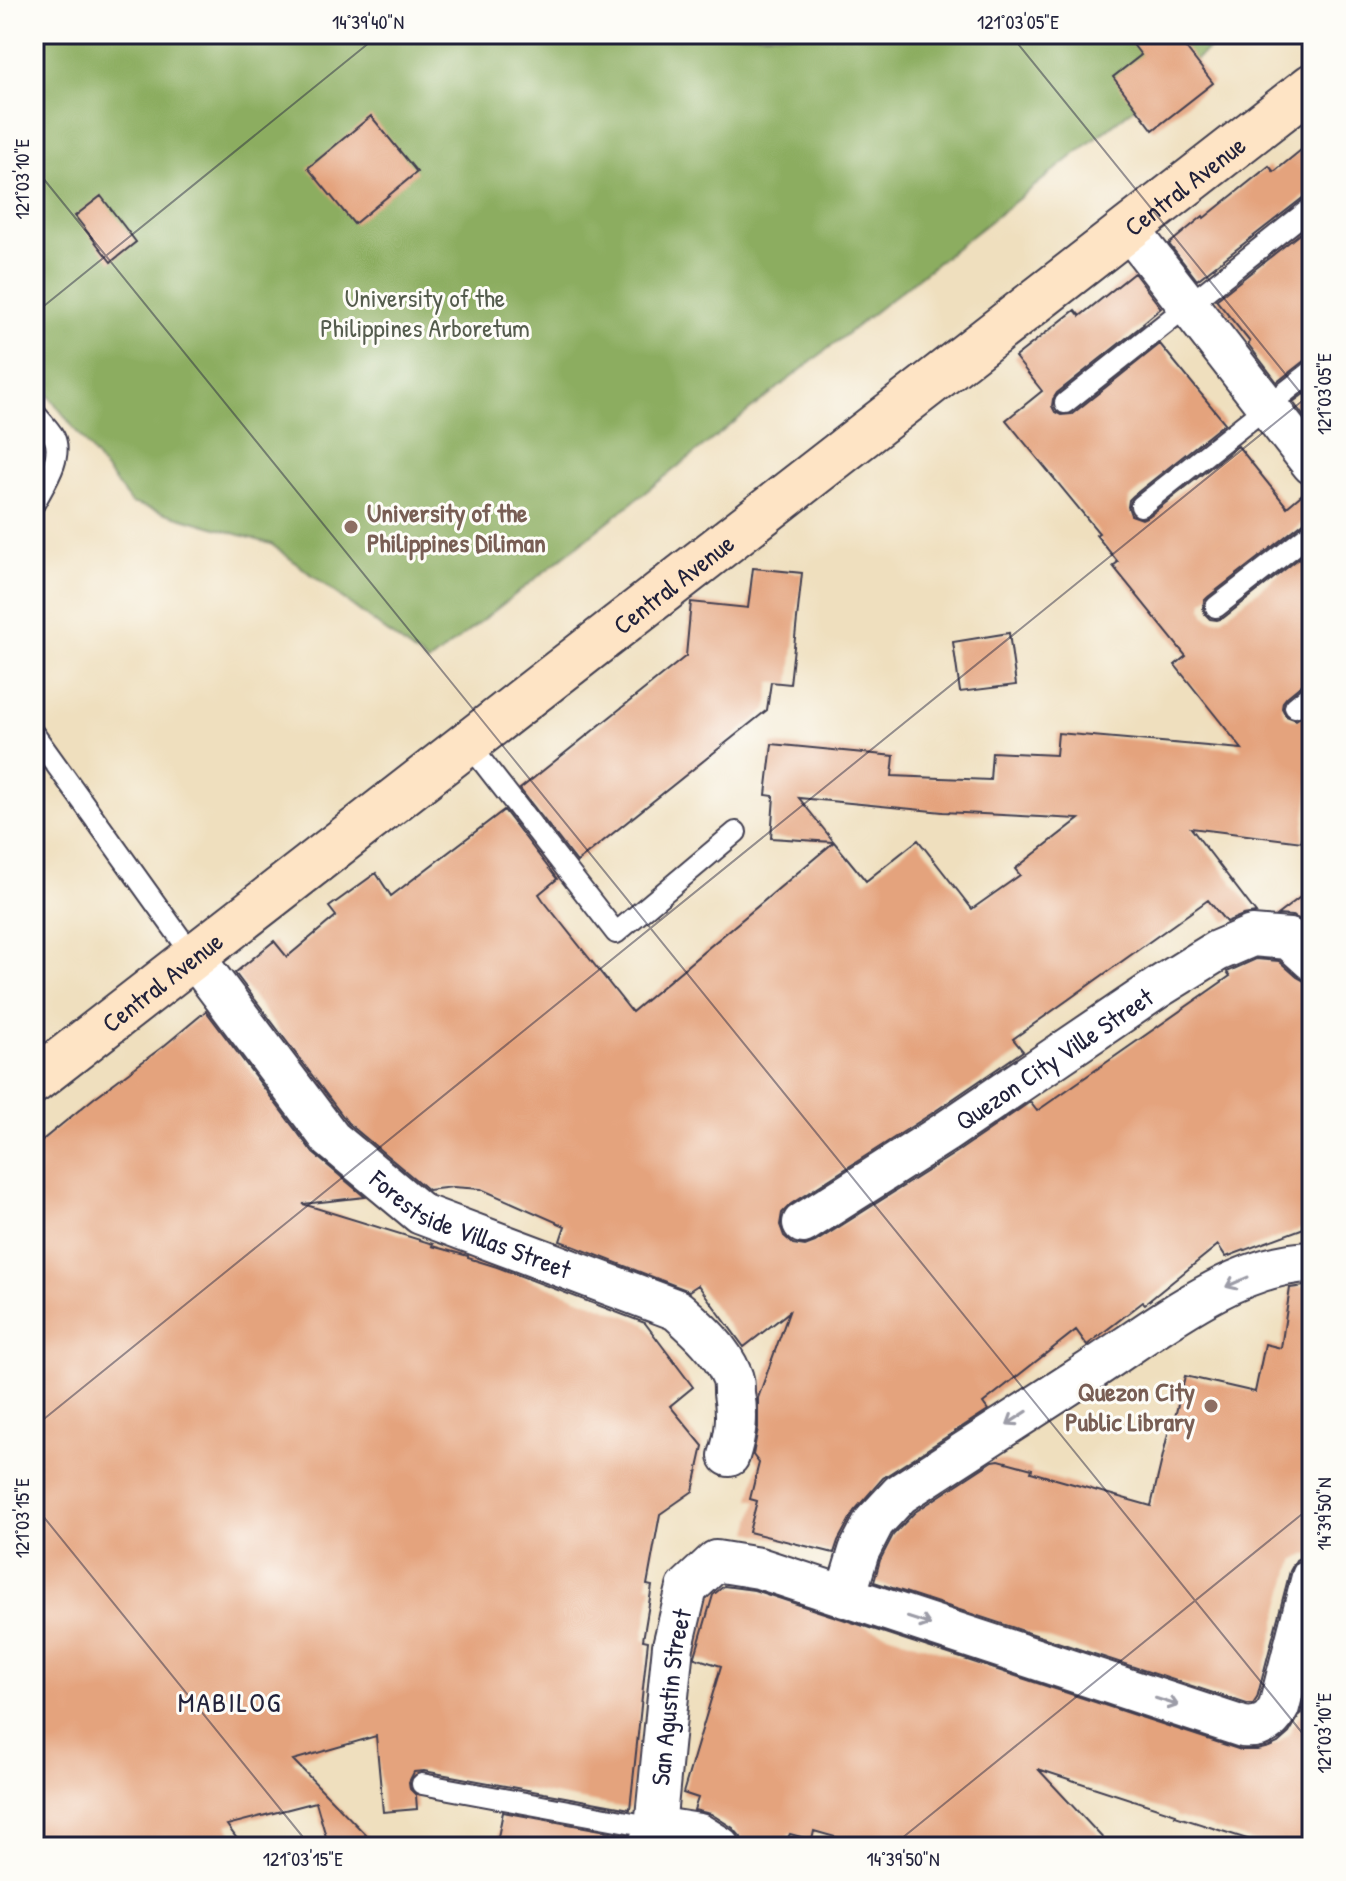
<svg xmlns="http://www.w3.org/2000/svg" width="1346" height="1881" font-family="'Patrick Hand',sans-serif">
<rect width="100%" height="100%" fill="#fdfcf7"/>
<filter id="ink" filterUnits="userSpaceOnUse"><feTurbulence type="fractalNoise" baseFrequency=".0125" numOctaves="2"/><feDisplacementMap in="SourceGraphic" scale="16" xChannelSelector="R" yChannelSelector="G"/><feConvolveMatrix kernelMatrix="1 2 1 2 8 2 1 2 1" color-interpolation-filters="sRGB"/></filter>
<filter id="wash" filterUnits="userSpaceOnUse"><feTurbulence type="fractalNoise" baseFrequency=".006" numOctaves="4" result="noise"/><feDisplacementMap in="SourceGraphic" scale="32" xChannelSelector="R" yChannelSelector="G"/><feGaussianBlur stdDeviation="1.8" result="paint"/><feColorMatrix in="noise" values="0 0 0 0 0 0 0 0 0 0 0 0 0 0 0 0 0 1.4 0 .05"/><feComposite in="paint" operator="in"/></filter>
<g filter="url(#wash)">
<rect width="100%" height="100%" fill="#efdfbe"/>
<path fill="#8cad61" stroke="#57684e" stroke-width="2" d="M34 34H1228L428 663 271 544 131 503 34 376Z"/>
<g id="blocks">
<path fill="#e4a37d" d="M1125 34H1175L1213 83 1153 130 1113 77 1141 55Z
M371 116 417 172 354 224 308 168Z
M1312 141V194L1304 197 1197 280 1169 244 1203 216 1204 218 1269 166 1274 172Z
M101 196 136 242 111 262 75 216Z
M1312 224V358L1304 361 1277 382 1248 344 1250 342 1216 300Z
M1134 273 1161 308 1143 323 1144 324 1057 393 1053 399 1052 406 1055 412 1061 415 1072 414 1160 344 1225 423 1133 496 1129 500 1128 507 1131 515 1142 519 1149 516 1238 446 1287 507 1312 486V519L1304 522 1208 597 1204 601 1203 608 1205 614 1210 619 1217 620 1223 618 1312 548V680L1304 683 1287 697 1283 702 1282 708 1286 716 1296 720 1312 710V767L1302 842 1191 828 1256 913 1243 915 1226 922 1208 900 1013 1039 1023 1051 931 1114 791 1204 782 1213 780 1225 784 1236 793 1244 805 1246 815 1242 957 1152 1030 1102 1037 1111 1230 976 1227 972 1256 959 1279 961 1297 977 1306 982H1312V1225L1226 1257 1218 1245 1145 1304 1143 1302 1087 1345 1076 1330 983 1403 988 1410 883 1478 854 1511 838 1541 834 1553 749 1532 757 1501 750 1499 759 1463 753 1455 758 1428V1398L789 1312 744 1347 698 1285 689 1291 560 1241 565 1226 481 1189 453 1187 428 1190 348 1123 235 973 274 941 287 957 336 916 329 907 376 873 391 896 504 810 557 879 539 894 543 900 632 1012 834 842 866 881 918 840 972 909 1020 875 1015 869 1079 819 943 812 799 798 834 842 771 838 774 796 766 795 772 744 894 756 892 776 990 780 992 752 1056 755 1058 733 1242 749 1175 665 1186 656 1113 566 1118 562 1096 535 1099 533 1006 420 1042 391 1015 357 1075 310 1080 316Z
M1312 388V427L1293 402Z
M753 568 802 573 790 684 771 682 767 710 577 862 520 789 686 656 691 602 748 608Z
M1009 633 1016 685 960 692 953 642Z
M1312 888V929L1304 921 1292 916 1277 915Z
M206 1011 313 1153 365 1197 303 1204 433 1244 432 1246 468 1256V1258L497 1267 645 1323 693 1387 670 1406 703 1446 693 1491 660 1514 647 1585 652 1586 643 1640 648 1641 630 1809 424 1771 414 1772 409 1782 410 1789 416 1795 417 1809 383 1812 376 1736 293 1760 369 1838 338 1847H329L316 1802 227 1825 243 1847H34V1147L94 1098 165 1045Z
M1312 1285V1485L1304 1515 1312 1516V1555H1305L1296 1560 1290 1571 1257 1698 1253 1704H1247L874 1582 880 1560 893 1535 915 1512 993 1461 999 1460 1032 1469 1031 1472 1151 1506 1170 1425H1173L1185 1376 1255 1392 1265 1344 1281 1348 1290 1288Z
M724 1586 754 1590 1241 1750H1257L1269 1747 1278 1743 1289 1733 1301 1713 1312 1670V1847H1272L1175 1816 1176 1814 1038 1769 1111 1847H870L814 1831 812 1840 790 1834 783 1847H743L741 1837 733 1828 711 1814 694 1810 698 1798 683 1793 721 1666 695 1658V1656L713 1595Z
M503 1812 628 1835 626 1847H496Z"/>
</g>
</g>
<g filter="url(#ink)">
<use href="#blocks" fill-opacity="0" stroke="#413e4f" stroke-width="2"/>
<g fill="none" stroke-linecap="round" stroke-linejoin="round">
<g stroke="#413e4f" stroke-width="24">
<path id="lane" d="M1065 403 1312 207
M34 412C40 420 49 428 54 437 64 458 43 486 34 504
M1141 506 1312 371
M1216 607 1312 532
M1295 707 1312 693
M34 734 194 957
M468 743 616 933 736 832
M422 1784 655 1827"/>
</g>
<g stroke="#413e4f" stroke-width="44">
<g id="street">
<path d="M1128 228 1312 464"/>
<path id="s1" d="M194 957 331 1139 421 1214 677 1310C697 1328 721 1349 731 1374 734 1379 734 1387 734 1393 738 1416 736 1434 729 1456"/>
<path id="s2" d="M803 1223 944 1133 1159 987 1217 951 1252 936 1289 939 1312 960"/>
<path d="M845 1597 859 1551 874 1522 900 1494C963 1453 1027 1412 1090 1371 1153 1330 1235 1263 1312 1262"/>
<path d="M655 1827 699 1834 720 1847"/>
<path id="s3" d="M648 1847 655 1827 673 1646 687 1588 716 1561 759 1568 1243 1727C1261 1729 1271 1723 1279 1707L1312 1577"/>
</g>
</g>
<g stroke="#413e4f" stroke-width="48">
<g id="secondary">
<path id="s4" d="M34 1081 1312 86"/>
</g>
</g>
<use href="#lane" stroke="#fff" stroke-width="20"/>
<use href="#street" stroke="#fff" stroke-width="40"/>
<use href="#secondary" stroke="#fee4c5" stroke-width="44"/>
</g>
<defs><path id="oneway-shaft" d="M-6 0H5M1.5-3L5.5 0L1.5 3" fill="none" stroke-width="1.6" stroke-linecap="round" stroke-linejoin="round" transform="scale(2)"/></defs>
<g stroke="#9c9ca7">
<use href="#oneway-shaft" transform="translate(1237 1282) rotate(156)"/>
<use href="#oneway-shaft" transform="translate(1017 1418) rotate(147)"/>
<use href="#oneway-shaft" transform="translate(919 1621) rotate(18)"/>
<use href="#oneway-shaft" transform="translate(1167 1702) rotate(18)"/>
</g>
</g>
<path fill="none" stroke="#22223b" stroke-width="2" stroke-opacity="0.45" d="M1010 34 1312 407M34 167 1312 1745M34 314 380 34M34 1427 1312 393M34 1505 311 1847M891 1847 1312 1506"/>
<g fill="#8d6e63" stroke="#fdfcf7" stroke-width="3">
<circle cx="351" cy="527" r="8"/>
<circle cx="1211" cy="1406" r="8"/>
</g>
<g text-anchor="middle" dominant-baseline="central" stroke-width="6" stroke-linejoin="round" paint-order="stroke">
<g font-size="26" fill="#22223b" stroke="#fdfcf7">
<text stroke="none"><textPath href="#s4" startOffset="1458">Central Avenue</textPath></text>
<text stroke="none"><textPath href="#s4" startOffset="810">Central Avenue</textPath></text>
<text stroke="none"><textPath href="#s4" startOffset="162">Central Avenue</textPath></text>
<text stroke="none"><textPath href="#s2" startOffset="300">Quezon City Ville Street</textPath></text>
<text stroke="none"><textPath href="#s1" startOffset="394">Forestside Villas Street</textPath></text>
<text stroke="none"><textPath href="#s3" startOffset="152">San Agustin Street</textPath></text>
</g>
<g font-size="26" fill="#545c4d" stroke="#fdfcf7">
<text x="425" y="297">University of the<tspan x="425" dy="30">Philippines Arboretum</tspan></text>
</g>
<g font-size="26" font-weight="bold" fill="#785e54" stroke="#fdfcf7" text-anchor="start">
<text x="367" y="512">University of the<tspan x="367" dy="30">Philippines Diliman</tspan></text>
<text x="1195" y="1391" text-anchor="end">Quezon City<tspan x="1195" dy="30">Public Library</tspan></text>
</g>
<g font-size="28" letter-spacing="2" fill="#22223b" stroke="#fdfcf7">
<text x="230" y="1702">MABILOG</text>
</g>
</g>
<rect width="1346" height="1881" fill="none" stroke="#fdfcf7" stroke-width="88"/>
<rect x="44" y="44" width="1258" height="1793" fill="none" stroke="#22223b" stroke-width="3"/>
<g font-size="20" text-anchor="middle" fill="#22223b">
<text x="368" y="29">14°39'40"N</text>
<text x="1018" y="29">121°03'05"E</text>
<text transform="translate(22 179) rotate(-90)" y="7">121°03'10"E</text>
<text transform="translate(1324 394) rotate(-90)" y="7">121°03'05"E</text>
<text transform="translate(1324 1514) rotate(-90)" y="7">14°39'50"N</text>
<text transform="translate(22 1518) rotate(-90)" y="7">121°03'15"E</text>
<text transform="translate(1324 1733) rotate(-90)" y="7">121°03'10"E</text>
<text x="303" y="1866">121°03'15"E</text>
<text x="903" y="1866">14°39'50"N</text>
</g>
</svg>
